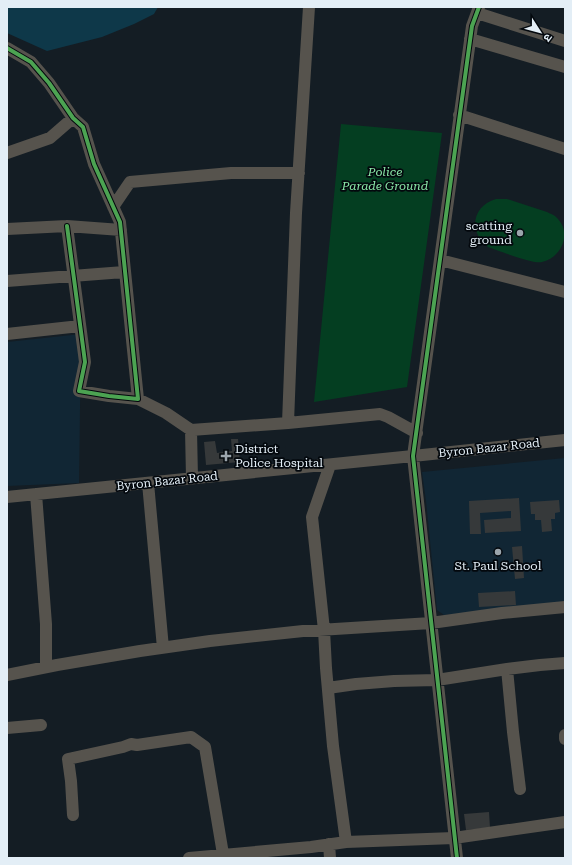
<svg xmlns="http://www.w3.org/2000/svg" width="572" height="865" font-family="'Roboto Serif','Noto Sans Devanagari',serif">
<rect width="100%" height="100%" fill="#141d24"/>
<path fill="#112634" d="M81 334 79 483 7 486V342Z
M565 458V603L444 615 437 610 426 501 422 472Z"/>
<path fill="#043e21" d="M341 124 442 133 407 387 314 402Z
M496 199H507L547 212C551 214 555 215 558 219 572 234 561 258 542 262 532 264 500 251 488 247 468 232 472 206 496 199Z"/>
<path fill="#0e3849" d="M7 7H158L154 14 134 24 102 37 47 51 7 33Z"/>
<path fill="#36393a" d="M231 439H238L240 462 206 465 204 442 215 441 217 453 232 451Z
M519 498 521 531 485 533 484 520 511 518V511L480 513 481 534H470L469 501Z
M559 500 560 512 555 513V519H551L552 531 542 532 541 520H535V514H531L530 502Z
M522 546 524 578 515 579 512 547Z
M515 591 516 605 479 607 478 593Z
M489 812 490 828 466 830 464 814Z"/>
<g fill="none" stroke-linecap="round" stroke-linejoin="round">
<path stroke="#56534d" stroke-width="12" d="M477 13 565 41
M470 39 565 67
M7 48 31 62 49 83 73 118 83 127 94 164 120 222 138 399 109 396 79 391 85 362 67 226
M459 115 565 149
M7 153 50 138 73 118
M113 207 130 182 231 173H299
M7 229 67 226 121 230
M440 260 565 292
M7 281 124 272
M7 334 80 326
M138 399 166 413 191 430 288 423 380 414 388 417 417 433
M288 423 296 213 309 7
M191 430 192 478
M330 465 312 517 324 630 326 668 333 746 346 842
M148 483 163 648
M36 494 46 624V667
M7 497 413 456 565 440
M507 669 513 732 520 789
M7 675 57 665 140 651 210 641 303 631 431 623 502 613 565 607
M328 688 356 684 394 681 437 680 507 669 540 665 565 663
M7 728 41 725
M565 735V739
M73 815 71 781 68 759 123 747 131 744 137 745 191 737 205 747 223 854
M329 844 330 858
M189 858 311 847 346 842 454 838 565 822
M457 858 413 456 472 26 479 7"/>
<g stroke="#03080d" stroke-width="6">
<path id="cycleway" d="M7 48 31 62 49 83 73 118 83 127 94 164 120 222 138 399 109 396 79 391 85 362 67 226
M457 858 413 456 472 26 479 7"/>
</g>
<use href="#cycleway" stroke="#4ca352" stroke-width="4"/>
</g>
<g fill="#9ba5ac" stroke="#03080d" stroke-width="1.5">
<circle cx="520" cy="233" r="4"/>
<path d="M224 450h4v4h4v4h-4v4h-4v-4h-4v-4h4z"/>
<circle cx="498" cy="552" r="4"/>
</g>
<g text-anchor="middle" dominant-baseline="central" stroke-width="3.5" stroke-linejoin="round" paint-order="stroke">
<g font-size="12" font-style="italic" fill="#89e6a7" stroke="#03080d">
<text x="385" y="172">Police<tspan x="385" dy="14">Parade Ground</tspan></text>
</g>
<g font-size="12" fill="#e3eef6" stroke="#03080d" text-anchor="end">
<text x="512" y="226">scatting<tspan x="512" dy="14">ground</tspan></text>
<text x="235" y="449" text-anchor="start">District<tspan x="235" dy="14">Police Hospital</tspan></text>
<text x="498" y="566" text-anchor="middle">St. Paul School</text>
</g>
<g font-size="12" fill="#e3eef6" stroke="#03080d">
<text transform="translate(489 448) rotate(-6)">Byron Bazar Road</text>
<text transform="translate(167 481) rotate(-6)">Byron Bazar Road</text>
</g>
</g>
<rect width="572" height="865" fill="none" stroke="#e3eef6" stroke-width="16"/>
<g transform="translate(540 32) rotate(126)" stroke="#03080d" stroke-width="3" paint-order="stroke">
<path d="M0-3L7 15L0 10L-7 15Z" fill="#e3eef6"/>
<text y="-6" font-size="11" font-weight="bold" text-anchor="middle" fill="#e3eef6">उ</text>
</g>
</svg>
